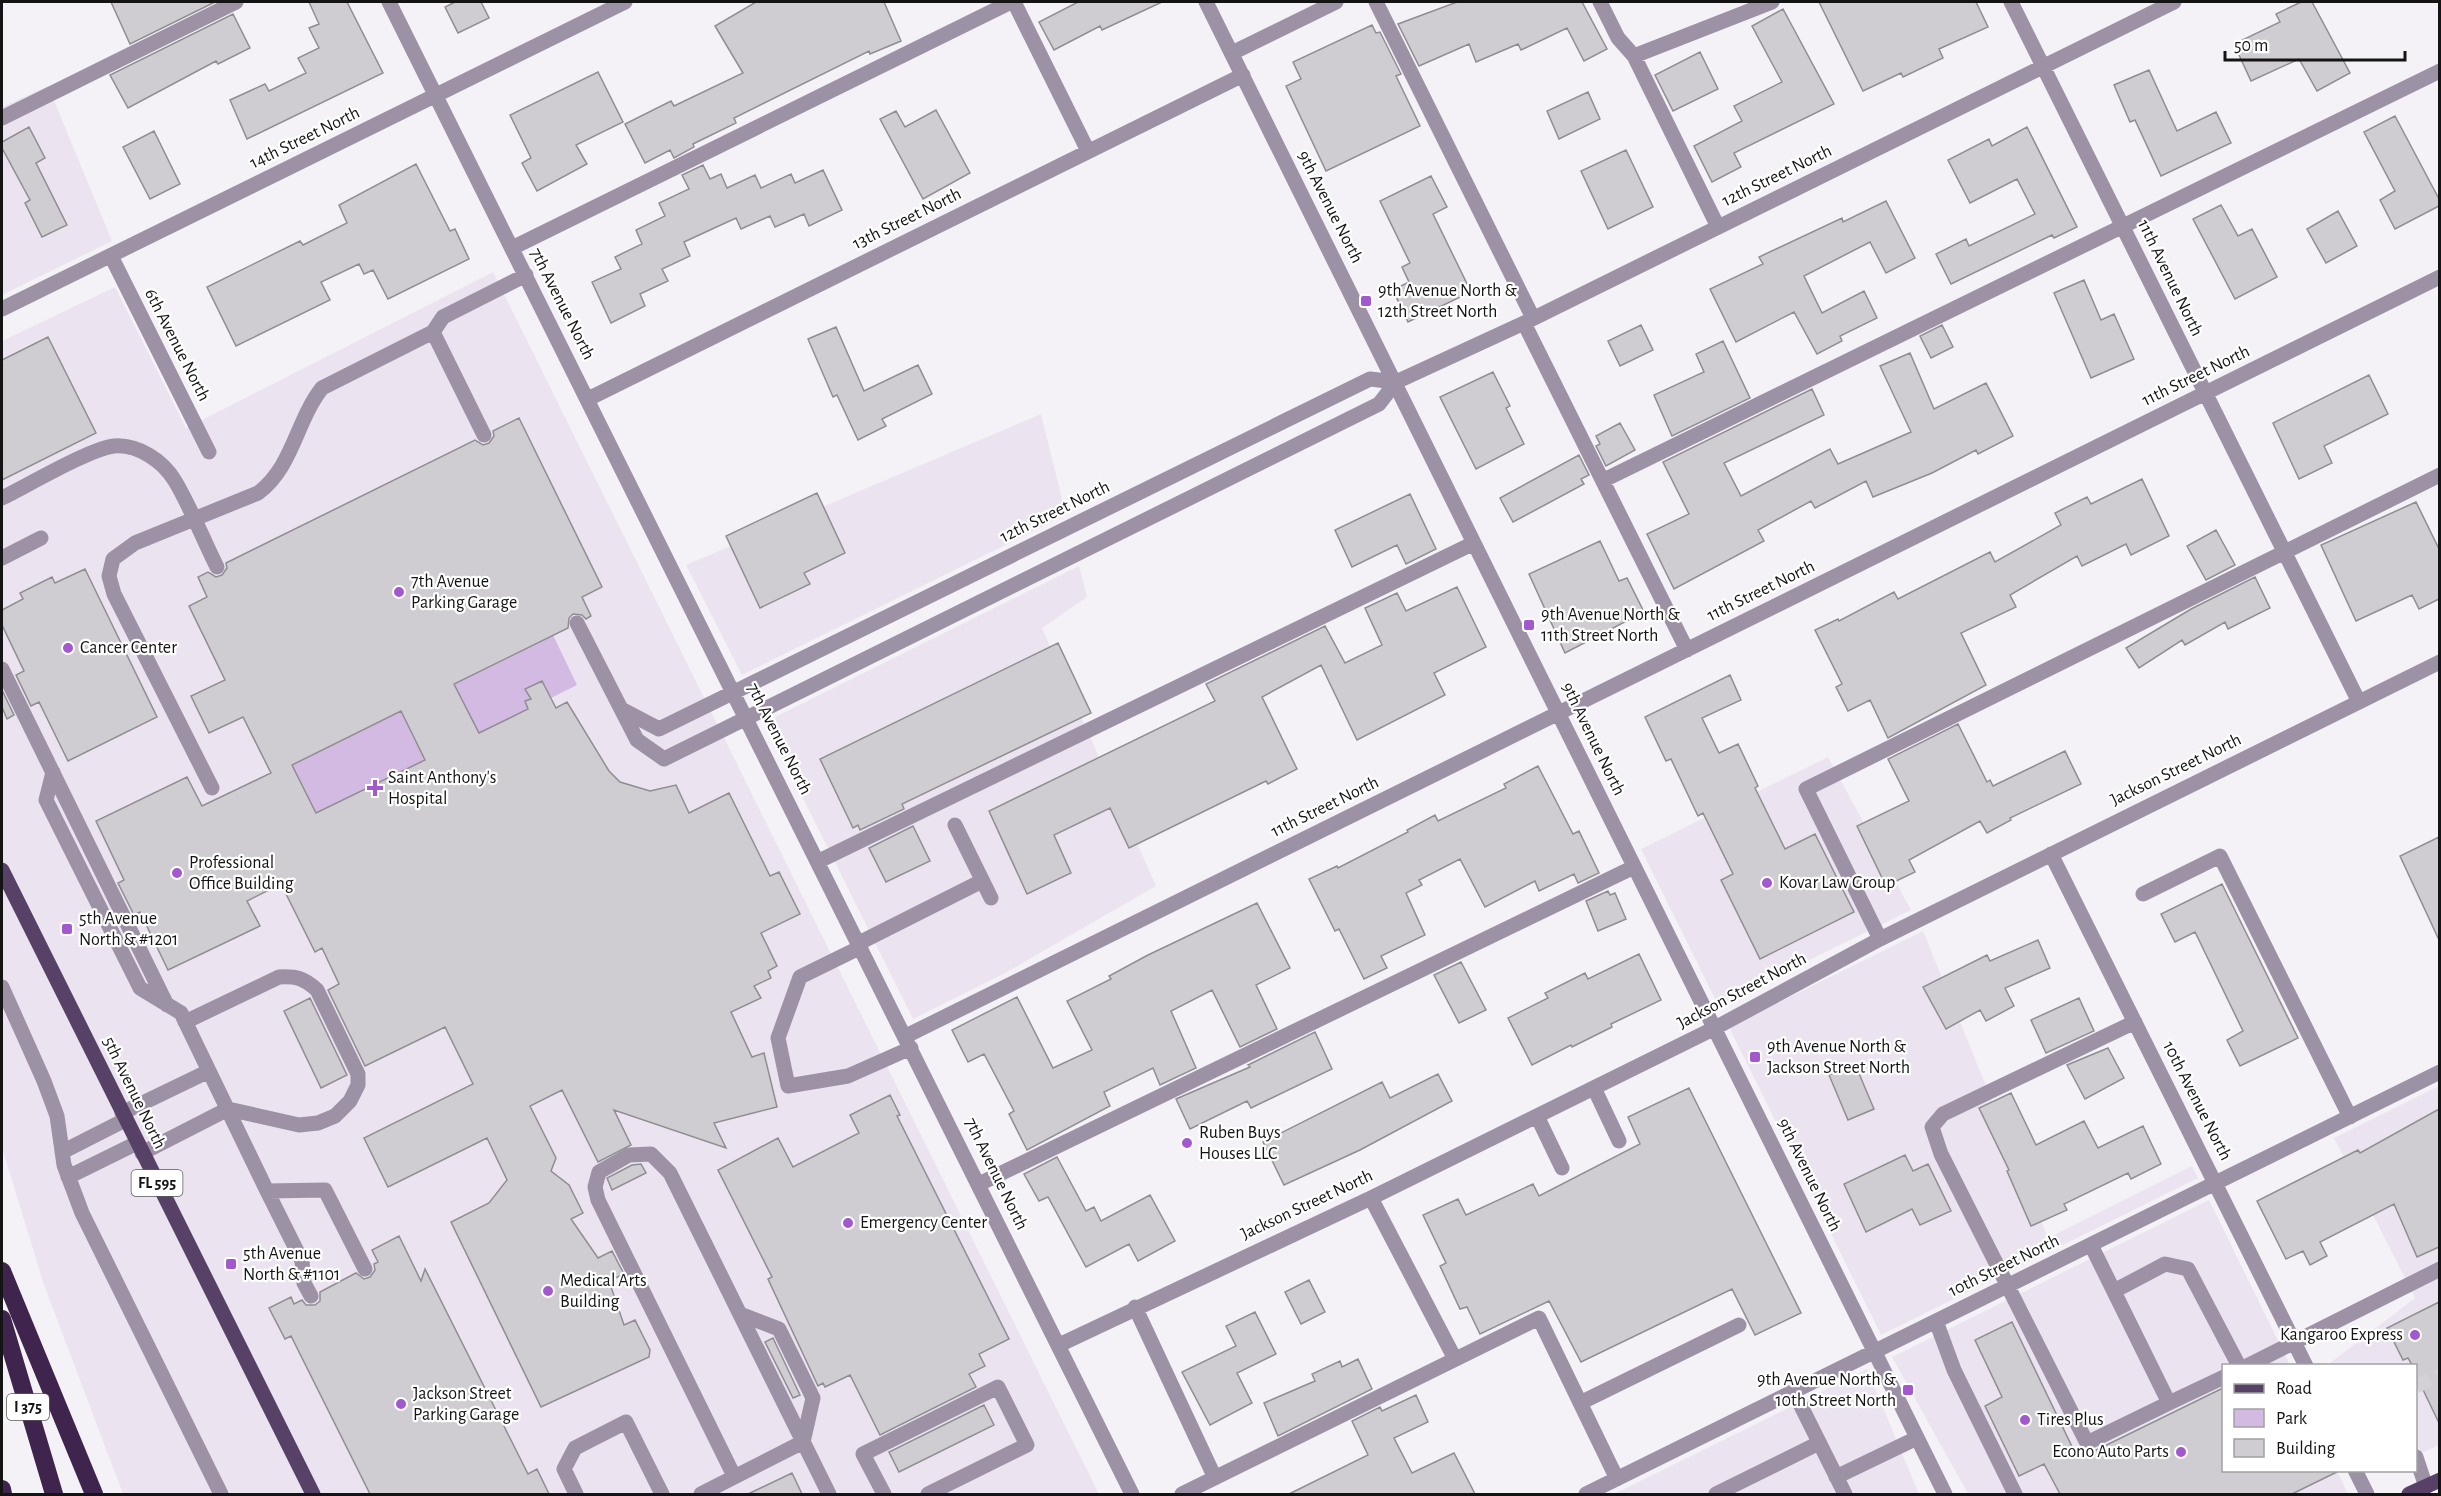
<svg xmlns="http://www.w3.org/2000/svg" width="2441" height="1496" font-family="'Alegreya Sans',sans-serif">
<rect width="100%" height="100%" fill="#f5f2f7"/>
<path fill="#ebe4f0" d="M48 86 112 241 2 295V107Z
M493 272 1099 1494H123L44 1285 2 1148V341L115 287 186 428Z
M1041 414 1066 515 742 675 686 565Z
M1079 566 1087 597 1042 628 1156 886 1007 972 913 1019 765 722Z
M1828 757 1911 910 1718 1005 1641 849Z
M1923 931 2048 1238 2192 1166 2198 1178 1881 1335 1729 1027Z
M2439 1086V1445L2416 1456V1366H2326L2415 1298 2334 1138Z
M2209 1200 2290 1365 2224 1366V1470L2337 1471 2348 1494H1968L1892 1357Z
M1867 1369 1919 1494H1614Z"/>
<path fill="#d2bae3" d="M553 635 577 685 551 698 542 681 526 689 531 699 525 701 528 709 479 733 454 684Z
M410 707 407 724 416 743 445 729 454 746 316 813 292 765Z"/>
<path fill="#d0cdd2" stroke="#908d92" stroke-width="1.5" fill-rule="evenodd" d="M111 2H215L130 44Z
M309 2H347L383 73 247 139 230 100 265 84 269 91 306 73 298 58 319 48 309 28 319 24Z
M455 2H481L489 18 458 33 445 7Z
M756 2H884L901 41 870 54 869 51 734 118 736 123 693 144 694 147 674 158 670 150 645 163 625 124 671 101 674 106 743 73 715 26Z
M1078 2H1162L1102 30 1100 26 1054 50 1039 22Z
M1457 2H1582L1607 49 1584 61 1567 28 1521 50 1518 44 1476 62 1469 44 1419 66 1398 24Z
M1819 2H1976L1988 27 1939 49 1943 58 1903 77 1901 73 1863 91Z
M2301 2H2312L2350 73 2317 91 2299 59 2251 81 2234 44 2280 22 2276 14Z
M1783 9 1834 104 1734 153 1741 167 1712 182 1694 146 1742 121 1734 106 1782 82 1752 26Z
M233 14 250 48 218 64 216 61 128 108 110 75Z
M1372 25 1376 33 1380 32 1401 74 1396 76 1420 126 1326 171 1286 86 1301 79 1293 62Z
M1700 52 1718 89 1673 111 1655 75Z
M2149 70 2177 131 2216 112 2231 143 2161 176 2135 120 2130 122 2114 85Z
M598 72 623 122 576 145 587 164 537 191 522 163 531 158 510 115Z
M1588 92 1600 119 1559 139 1547 111Z
M936 110 970 173 923 199 880 119 896 111 905 127Z
M2395 116 2439 199V206L2395 229 2380 200 2395 191 2364 132Z
M29 127 45 158 36 163 67 225 42 237 25 203 30 200 2 148V142Z
M2027 127 2077 227 2054 238 2052 235 1951 284 1936 254 1966 239 1969 246 2035 214 2017 179 1970 203 1948 160 1989 139 1992 146Z
M154 131 180 184 150 199 123 147Z
M1626 150 1653 207 1608 229 1581 171Z
M416 164 450 231 455 229 469 259 388 299 373 270 364 274 359 264 321 282 330 300 236 346 207 287 300 241 303 245 347 223 339 205Z
M703 165 710 179 721 174 727 188 755 175 761 188 791 174 795 183 823 170 842 210 809 226 804 214 775 227 770 216 741 229 736 218 684 242 690 256 662 269 668 281 640 294 645 306 611 323 592 282 621 269 615 257 642 244 636 230 665 216 659 203 689 189 682 175Z
M1431 176 1447 207 1433 214 1471 292 1408 322 1393 290 1409 282 1402 267 1410 263 1380 201Z
M1886 201 1915 258 1886 273 1870 242 1804 276 1822 313 1864 291 1877 318 1840 336 1842 341 1817 354 1794 312 1736 342 1710 289 1763 264 1759 257 1842 218 1843 222Z
M2221 205 2238 236 2252 229 2277 277 2235 299 2193 219Z
M2338 211 2357 246 2326 263 2307 229Z
M2084 280 2101 320 2114 314 2134 359 2091 378 2054 293Z
M1641 325 1653 350 1620 366 1608 341Z
M1942 325 1953 347 1931 358 1920 336Z
M836 327 864 391 918 365 932 394 882 419 886 426 858 440 837 395 833 397 808 339Z
M48 337 96 433 2 480V360Z
M1723 341 1750 398 1672 436 1654 395 1704 372 1696 354Z
M1910 353 1934 409 1986 383 2013 436 1978 454 1976 450 1932 473 1873 497 1866 481 1815 508 1811 501 1758 530 1764 541 1674 589 1647 534 1689 514 1663 462 1812 389 1824 415 1724 463 1741 496 1830 449 1838 464 1911 432 1880 366Z
M1493 372 1510 406 1506 408 1524 444 1476 469 1440 397Z
M2369 375 2388 414 2324 446 2332 463 2299 479 2273 423Z
M519 418 602 587 582 597 591 616 586 619 582 615 573 614 569 618 568 628 454 684 479 733 528 709 525 701 531 699 525 689 542 681 556 708 567 702 609 771 620 782 650 791 676 785 689 813 729 793 770 876 779 872 800 914 761 933 777 966 768 971 771 978 754 986 761 998 731 1012 752 1057 764 1053 777 1107 714 1123 726 1148 614 1110 631 1145 598 1162 562 1090 530 1106 556 1158 551 1171 569 1185 583 1213 571 1219 598 1258 612 1251 624 1274 609 1281 624 1325 635 1320 650 1350 649 1357 541 1407 451 1222 489 1203 507 1180 487 1138 388 1187 364 1138 473 1084 445 1027 365 1066 328 990 339 984 322 948 315 952 281 884 247 901 260 926 168 970 140 912 134 915 118 883 124 880 96 821 187 777 202 806 271 773 243 717 209 733 191 696 225 680 189 606 207 597 198 577 208 572 216 577 222 575 227 568 226 563 475 440 483 445 489 443 494 436 493 431ZM401 711 425 760 316 813 292 765Z
M1620 423 1635 450 1606 466 1596 446 1600 444 1596 436Z
M1579 455 1589 475 1581 479 1584 484 1513 522 1500 498Z
M2142 479 2169 536 2131 555 2126 544 2082 566 2077 556 2010 595 2016 607 1961 633 1986 685 1888 738 1870 700 1848 711 1836 687 1842 684 1815 630 1838 619 1839 621 1894 592 1898 599 1990 552 1995 562 2061 525 2055 513 2087 497 2091 504Z
M817 493 845 553 804 573 810 584 760 608 726 536Z
M1410 494 1436 549 1406 564 1397 545 1352 567 1335 530Z
M2416 502 2439 549V599L2419 609 2412 595 2356 621 2321 545Z
M2216 530 2235 565 2206 580 2187 546Z
M1600 541 1619 581 1627 578 1644 612 1565 653 1529 574Z
M85 569 157 717 68 761 39 702 31 706 16 675 24 671 2 625V610L23 599 20 593 52 577 55 583Z
M2255 577 2270 608 2228 629 2225 622 2185 645 2182 640 2139 668 2126 648 2191 609Z
M1457 587 1486 647 1434 673 1445 695 1357 740 1321 665 1262 697 1297 769 1268 784 1266 781 1129 848 1110 808 1054 835 1071 873 1027 894 989 811 1215 701 1206 684 1325 626 1345 663 1382 645 1365 608 1397 593 1406 611Z
M1058 643 1091 713 902 804 904 809 860 830 858 825 853 828 820 759Z
M1730 675 1741 700 1702 718 1719 753 1738 744 1758 786 1755 788 1785 849 1815 834 1854 912 1760 959 1721 880 1733 874 1703 813 1698 816 1671 759 1666 761 1645 717Z
M2 690 14 715 7 719 2 707Z
M1958 724 1987 782 1990 780 1993 786 2065 751 2081 784 2010 818 2011 820 1987 833 1980 821 1909 860 1915 872 1886 886 1857 826 1909 801 1888 759Z
M1538 766 1573 834 1579 831 1599 873 1578 883 1574 874 1539 891 1535 881 1485 907 1460 859 1419 880 1422 885 1406 893 1425 935 1381 956 1387 968 1364 979 1339 929 1335 931 1309 879 1337 866 1338 868 1408 832 1407 830 1435 815 1438 821 1506 788 1504 784Z
M913 826 930 861 886 882 869 848Z
M2439 837V940L2400 856Z
M2222 884 2298 1038 2240 1066 2227 1040 2243 1031 2195 932 2175 942 2161 914Z
M1608 891 1610 895 1615 893 1626 919 1598 931 1586 901Z
M1257 903 1290 968 1256 985 1277 1029 1240 1047 1212 990 1171 1011 1196 1068 1160 1085 1153 1068 1104 1092 1110 1106 1027 1150 1009 1114 1014 1111 984 1054 968 1062 952 1030 1017 997 1053 1068 1092 1050 1067 1001 1111 979 1109 976 1148 955Z
M2038 940 2050 968 2005 988 2014 1006 1986 1021 1980 1010 1946 1029 1923 987 1987 955 1990 961Z
M1639 954 1661 1000 1611 1024 1612 1027 1572 1047 1571 1045 1532 1065 1508 1018 1548 998 1545 993 1585 973 1588 979Z
M1461 962 1486 1010 1459 1023 1434 975Z
M310 998 347 1075 321 1088 284 1011Z
M2079 998 2094 1031 2046 1053 2031 1020Z
M1315 1032 1332 1069 1251 1108 1247 1101 1190 1129 1176 1099 1250 1067 1248 1065Z
M2108 1048 2124 1078 2085 1099 2067 1065Z
M1855 1064 1874 1109 1848 1120 1829 1075Z
M1438 1074 1452 1101 1360 1150 1284 1185 1263 1142 1382 1082 1390 1098Z
M1689 1088 1801 1313 1755 1335 1732 1289 1581 1362 1549 1301 1480 1334 1467 1307 1460 1309 1440 1266 1446 1263 1423 1215 1458 1199 1466 1215 1533 1184 1539 1196 1640 1144 1628 1117Z
M2011 1093 2036 1145 2084 1121 2098 1148 2143 1126 2161 1164 2131 1179 2128 1173 2064 1204 2067 1210 2031 1226 2007 1171 2009 1170 1979 1108Z
M890 1095 900 1115 897 1116 1009 1339 979 1354 985 1366 969 1374 976 1387 880 1435 850 1375 825 1387 823 1383 818 1386 768 1279 772 1277 718 1170 778 1138 793 1167 859 1133 850 1115Z
M2439 1109V1247L2417 1257 2394 1204 2320 1242 2327 1256 2310 1265 2303 1251 2286 1259 2257 1201 2358 1150 2360 1153Z
M1905 1155 1913 1171 1928 1164 1951 1211 1920 1225 1912 1209 1866 1232 1844 1184Z
M1057 1157 1086 1211 1094 1207 1101 1221 1150 1195 1175 1241 1138 1261 1129 1244 1086 1267 1048 1197 1039 1201 1024 1174Z
M641 1164 646 1173 612 1190 607 1178 632 1165Z
M399 1236 421 1281 425 1269 528 1474 537 1469 549 1494H370L291 1336 285 1339 269 1308 291 1297 294 1304 302 1300 306 1305H315L320 1301V1292L356 1273 364 1279 370 1277 375 1270 374 1264 378 1262 372 1250Z
M1309 1280 1325 1312 1301 1324 1285 1292Z
M2439 1302V1423L2415 1373V1365H2412L2408 1358 2403 1360 2387 1328Z
M1255 1312 1276 1354 1237 1373 1252 1403 1210 1425 1182 1372 1236 1346 1226 1326Z
M2012 1322 2078 1459 2223 1388V1470H2341L2292 1494H2060L2044 1464 2019 1476 1985 1406 2002 1397 1975 1340Z
M773 1338 800 1395 793 1398 765 1342Z
M1358 1359 1372 1389 1278 1436 1264 1403 1315 1381 1312 1374 1340 1361 1342 1367Z
M1416 1395 1428 1422 1394 1438 1412 1473 1454 1453 1475 1494H1289L1368 1455 1352 1421 1380 1407 1382 1411Z
M984 1405 994 1425 899 1472 889 1452Z
M792 1473 802 1494H748Z"/>
<g fill="none" stroke-linecap="round" stroke-linejoin="round">
<path stroke="#d3d1d5" stroke-width="15" stroke-dasharray="15 8" stroke-linecap="butt" d="M2416 1386 2440 1375"/>
<path stroke="#9d91a6" stroke-width="15" d="M389 2 1132 1494
M1014 2 1088 151
M1206 2 1945 1494
M1376 2 1533 318
M1600 2 1618 38 1634 56 1772 2
M2011 2 2359 702
M1232 53 1336 2
M1634 56 1718 227
M2 118 236 2
M512 248 1011 2
M111 256 209 452
M2 309 625 2
M1524 323 1687 650
M433 332 443 317 526 275
M588 399 1243 75
M1604 480 2440 71
M2 498C27 486 89 449 114 446 138 444 163 461 175 481 191 508 203 539 217 567
M2 558 41 538
M577 623 637 740 664 759 1379 404 1396 382 1524 323 2174 2
M2 669 167 1005
M621 709 659 729 1370 379 1396 382
M53 772 46 800 140 988 181 1013 267 1191
M212 788 114 594 109 576 113 559 135 543 258 493C293 467 296 421 322 388L433 332 484 435
M955 825 991 898
M2051 854 2306 1366
M819 861 1474 543
M2143 894 2220 856 2350 1117
M1880 939 1806 789 2440 475
M859 943 982 881
M861 947 800 977 778 1038 788 1086 848 1076 911 1048
M2 987 44 1081 57 1116 64 1165 82 1213 221 1494
M2135 1022 1943 1114 1932 1127 1941 1154 2087 1443 2169 1403
M906 1036 2440 277
M1594 1088 1619 1141
M122 1113 209 1071
M1537 1116 1562 1168
M62 1152 125 1120
M142 1153 228 1109 299 1125 318 1123 335 1116 350 1101 358 1085V1074L317 990C304 978 296 976 279 977L185 1022
M68 1177 137 1143
M979 1184 1634 867
M1371 1198 1455 1359
M2091 1245 2169 1403 2224 1377
M2114 1291 2165 1264 2188 1269 2239 1366
M311 1296 304 1283 302 1261 267 1191 325 1190 365 1269
M1135 1307 1215 1478
M740 1314 779 1329 813 1398 803 1442
M1936 1321 1954 1370 2015 1494
M1059 1345 1371 1198 1715 1028 1880 939 2440 662
M2247 1366 2440 1269
M1794 1392 1845 1494
M1580 1403 1739 1325
M2416 1457 2426 1487
M2355 1470 2367 1494
M734 1476 598 1200 595 1187 599 1172 629 1155 651 1154 670 1173 829 1494
M1836 1477 1917 1438
M576 1494 564 1469 575 1448 626 1422 662 1494
M701 1494 803 1442
M884 1494 863 1454 998 1387 1027 1445 928 1494
M1182 1494 1539 1318 1617 1479
M1586 1494 2440 1072
M1716 1494 1819 1443"/>
<path stroke="#574166" stroke-width="15" d="M2 870 313 1494
M2409 1494 2440 1480"/>
<path stroke="#3f254e" stroke-width="18" d="M2 1271 94 1494
M2 1319 54 1494
M2 1489 3 1494"/>
</g>
<g fill="#a259cd" stroke="#fff" stroke-width="2">
<rect x="1360" y="295" width="12" height="12" rx="3"/>
<circle cx="399" cy="592" r="6"/>
<rect x="1523" y="619" width="12" height="12" rx="3"/>
<circle cx="68" cy="648" r="6"/>
<path d="M372 779h6v6h6v6h-6v6h-6v-6h-6v-6h6z"/>
<circle cx="177" cy="873" r="6"/>
<circle cx="1767" cy="883" r="6"/>
<rect x="61" y="923" width="12" height="12" rx="3"/>
<rect x="1749" y="1051" width="12" height="12" rx="3"/>
<circle cx="1187" cy="1143" r="6"/>
<circle cx="848" cy="1223" r="6"/>
<rect x="225" y="1258" width="12" height="12" rx="3"/>
<circle cx="548" cy="1291" r="6"/>
<circle cx="2415" cy="1335" r="6"/>
<rect x="1902" y="1384" width="12" height="12" rx="3"/>
<circle cx="401" cy="1404" r="6"/>
<circle cx="2025" cy="1420" r="6"/>
<circle cx="2181" cy="1452" r="6"/>
</g>
<g text-anchor="middle" dominant-baseline="central" stroke-width="4.5" stroke-linejoin="round" paint-order="stroke">
<g fill="#fff" stroke="#5b5a5b" stroke-width="1.5">
<rect x="131.5" y="1170" width="51" height="26" rx="4.5"/>
<rect x="7" y="1394" width="42" height="26" rx="4.5"/>
</g>
<g font-size="16" font-weight="bold" fill="#151415">
<text x="157" y="1183">FL 595</text>
<text x="28" y="1407">I 375</text>
</g>
<g font-size="18" fill="#151415" stroke="#fff">
<text transform="translate(305 138) rotate(-26)">14th Street North</text>
<text transform="translate(1777 176) rotate(-26)">12th Street North</text>
<text transform="translate(1330 207) rotate(63)">9th Avenue North</text>
<text transform="translate(907 219) rotate(-26)">13th Street North</text>
<text transform="translate(2170 278) rotate(64)">11th Avenue North</text>
<text transform="translate(562 304) rotate(63)">7th Avenue North</text>
<text transform="translate(177 345) rotate(63)">6th Avenue North</text>
<text transform="translate(2196 376) rotate(-26)">11th Street North</text>
<text transform="translate(1055 512) rotate(-26)">12th Street North</text>
<text transform="translate(1761 591) rotate(-26)">11th Street North</text>
<text transform="translate(779 739) rotate(63)">7th Avenue North</text>
<text transform="translate(1593 739) rotate(64)">9th Avenue North</text>
<text transform="translate(2176 770) rotate(-26)">Jackson Street North</text>
<text transform="translate(1325 807) rotate(-26)">11th Street North</text>
<text transform="translate(1742 991) rotate(-28)">Jackson Street North</text>
<text transform="translate(134 1093) rotate(64)">5th Avenue North</text>
<text transform="translate(2197 1101) rotate(63)">10th Avenue North</text>
<text transform="translate(996 1174) rotate(64)">7th Avenue North</text>
<text transform="translate(1809 1175) rotate(64)">9th Avenue North</text>
<text transform="translate(1307 1205) rotate(-25)">Jackson Street North</text>
<text transform="translate(2004 1266) rotate(-26)">10th Street North</text>
</g>
<g font-size="18" fill="#151415" stroke="#fff" text-anchor="start">
<text x="1378" y="291">9th Avenue North &amp;<tspan x="1378" dy="21">12th Street North</tspan></text>
<text x="411" y="582">7th Avenue<tspan x="411" dy="21">Parking Garage</tspan></text>
<text x="1541" y="615">9th Avenue North &amp;<tspan x="1541" dy="21">11th Street North</tspan></text>
<text x="80" y="648">Cancer Center</text>
<text x="388" y="778">Saint Anthony's<tspan x="388" dy="21">Hospital</tspan></text>
<text x="189" y="863">Professional<tspan x="189" dy="21">Office Building</tspan></text>
<text x="1779" y="883">Kovar Law Group</text>
<text x="79" y="919">5th Avenue<tspan x="79" dy="21">North &amp; #1201</tspan></text>
<text x="1767" y="1047">9th Avenue North &amp;<tspan x="1767" dy="21">Jackson Street North</tspan></text>
<text x="1199" y="1133">Ruben Buys<tspan x="1199" dy="21">Houses LLC</tspan></text>
<text x="860" y="1223">Emergency Center</text>
<text x="243" y="1254">5th Avenue<tspan x="243" dy="21">North &amp; #1101</tspan></text>
<text x="560" y="1281">Medical Arts<tspan x="560" dy="21">Building</tspan></text>
<text x="2403" y="1335" text-anchor="end">Kangaroo Express</text>
<text x="1896" y="1380" text-anchor="end">9th Avenue North &amp;<tspan x="1896" dy="21">10th Street North</tspan></text>
<text x="413" y="1394">Jackson Street<tspan x="413" dy="21">Parking Garage</tspan></text>
<text x="2037" y="1420">Tires Plus</text>
<text x="2169" y="1452" text-anchor="end">Econo Auto Parts</text>
</g>
</g>
<rect width="2441" height="1496" fill="none" stroke="#151415" stroke-width="6"/>
<rect x="2222" y="1364" width="195" height="108" fill="#ffffff" stroke="#a1a1a1" stroke-width="1.5"/>
<rect x="2234" y="1384" width="30" height="9" fill="#574166" stroke="#a1a1a1" stroke-width="1.5"/>
<text x="2276" y="1394" font-size="18" fill="#151415">Road</text>
<rect x="2234" y="1409" width="30" height="18" fill="#d2bae3" stroke="#a1a1a1" stroke-width="1.5"/>
<text x="2276" y="1424" font-size="18" fill="#151415">Park</text>
<rect x="2234" y="1439" width="30" height="18" fill="#d0cdd2" stroke="#a1a1a1" stroke-width="1.5"/>
<text x="2276" y="1454" font-size="18" fill="#151415">Building</text>
<path d="M2225 51v9h180v-9" fill="none" stroke="#151415" stroke-width="3"/>
<text x="2234" y="51" font-size="18" fill="#151415" stroke="#ffffff" stroke-width="4.5" paint-order="stroke">50 m</text>
</svg>
